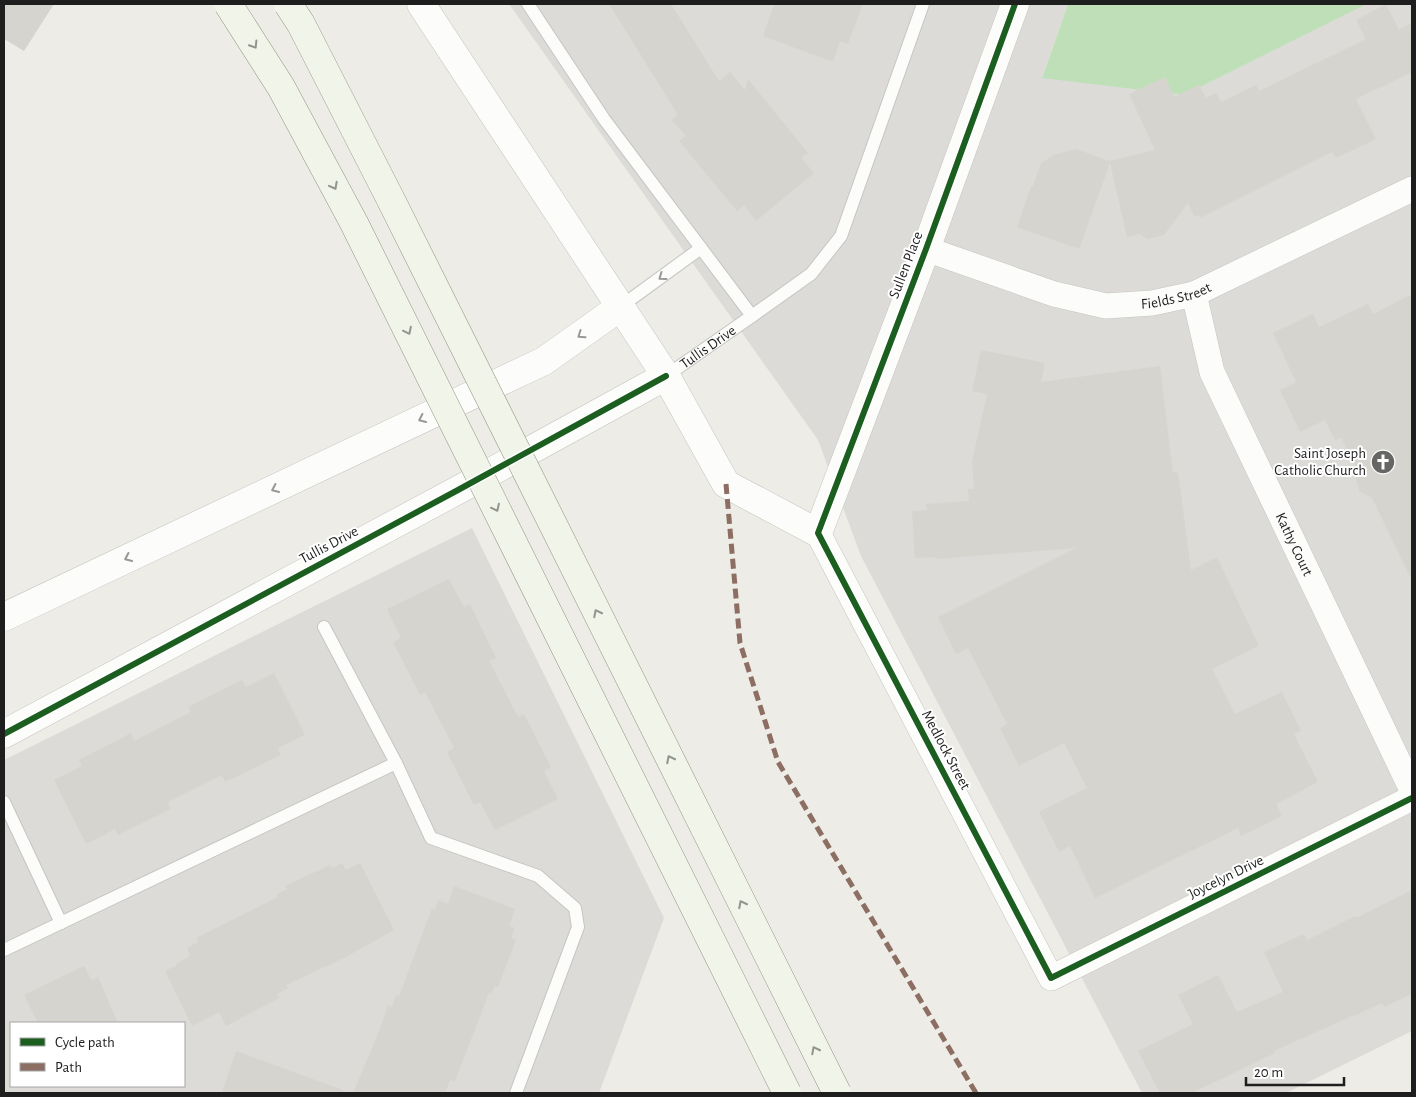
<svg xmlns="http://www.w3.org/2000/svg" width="1416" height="1097" font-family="'Alegreya Sans',sans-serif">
<rect width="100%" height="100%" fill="#edece6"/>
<path fill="#dcdbd8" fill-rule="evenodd" d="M509 4H1068L1042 77 1184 95 1367 4H1412V1031L1286 1093H1142L861 556 818 440Z
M472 528 664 918 599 1093H4V760ZM11 1023H184V1086H11Z"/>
<path fill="#bfdfb8" d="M1068 4H1367L1184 95 1042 78Z"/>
<path fill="#d6d4cf" d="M4 4H54L24 51 4 39Z
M609 4H671L719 81 730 72 745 90 748 79 808 153 801 158 814 173 756 221 744 205 737 211 679 141 686 136 672 120 678 115Z
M774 4H863L848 44 840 41 833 62 763 36Z
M1386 4 1399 30 1412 23V72L1356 99 1376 139 1336 158 1332 152 1200 218 1199 215 1195 217 1188 203 1164 235 1148 239 1139 234 1127 237 1110 163 1079 249 1017 227 1031 186H1033L1041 163 1054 155 1076 149 1109 161 1155 150 1129 94 1165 77 1174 97 1199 85 1206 98 1216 93 1221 102 1256 85 1259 91 1366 39 1356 20Z
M1412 294V581L1372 498 1359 491 1356 479 1355 465 1341 437 1335 440 1325 420 1300 432 1280 390 1296 382 1273 333 1313 314 1319 327 1368 304 1373 314Z
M981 350 1045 363 1041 382 1160 366 1173 473 1178 472 1191 570 1217 557 1259 646 1212 669 1235 714 1282 692 1301 731 1294 734 1318 782 1276 804 1282 816 1241 836 1238 828 1095 898 1070 846 1059 852 1039 812 1087 788 1064 743 1019 766 1000 728 1007 724 968 648 956 654 938 617 1076 548 936 559 935 557 915 558 912 511 927 510 926 504 969 501 968 489H974L972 461 987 394 972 391Z
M449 579 464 607 470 604 496 658 489 661 518 717 524 714 551 767 544 771 558 799 495 830 480 802 474 805 447 752 454 748 425 692 420 695 393 642 401 638 387 609Z
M274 673 305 735 278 748 281 755 225 782 222 775 168 802 171 809 118 835 115 829 86 844 54 780 82 766 79 760 131 733 134 741 191 712 188 707 242 680 246 687Z
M342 863 346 870 360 863 394 930 346 957 286 985 288 988 277 994 279 998 226 1026 219 1012 192 1026 165 971 177 965 176 964 190 956 187 948 198 942 196 938 278 897 277 894 287 889 285 886 330 865 332 868Z
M454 886 515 909 509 926 515 928 511 938 516 940 498 987 495 986 491 994 489 993 455 1081 450 1080 445 1093H353L380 1029 388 1005 392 1007 396 995 399 996 432 908 435 910 438 900 448 904Z
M1412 890V994L1384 1007 1382 1003 1354 1016V1015L1274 1051 1275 1053 1192 1093H1160L1138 1051 1193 1024 1178 995 1218 975 1237 1012 1283 992 1264 952 1304 934 1307 940 1355 916 1356 918Z
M84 966 92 981 98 977 118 1023H38L24 995Z
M236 1051 343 1090V1093H222Z"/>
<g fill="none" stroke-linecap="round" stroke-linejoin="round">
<g stroke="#c5c5c2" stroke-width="14">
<g id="service">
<path d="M528 4 604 119 752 316 811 274 841 236 923 4"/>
<path d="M620 307 701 248"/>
<path id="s1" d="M666 376 752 316"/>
<path d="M324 627 396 763 431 838 538 876 575 908 578 927 516 1093"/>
<path d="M4 802 61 923"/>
<path d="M4 950 396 763"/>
</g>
</g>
<g stroke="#c5c5c2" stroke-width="26">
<g id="minor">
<path id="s2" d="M926 249 1054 294 1106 306 1152 303 1194 294 1412 189"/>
<path id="s3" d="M1194 294 1212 372 1412 790"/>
<path d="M818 533 1051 978 1412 798"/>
</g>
</g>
<g stroke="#c5c5c2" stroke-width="29">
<path id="tertiary" d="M421 4 666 376 726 484 818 533 926 249 1015 4
M4 617 544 361 620 307
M4 734 458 490 666 376"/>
</g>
<use href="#service" stroke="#fcfcfb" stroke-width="12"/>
<use href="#minor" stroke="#fcfcfb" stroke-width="25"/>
<use href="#tertiary" stroke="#fcfcfb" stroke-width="28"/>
<g stroke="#91977e" stroke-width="29" stroke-linecap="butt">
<path id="secondary-bridge" d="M228 4 281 87 354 223 787 1093
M288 4 301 24 390 198 837 1093"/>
</g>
<use href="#secondary-bridge" stroke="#f1f4e9" stroke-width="28"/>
<path stroke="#8d6e63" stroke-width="5" stroke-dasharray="10 5" stroke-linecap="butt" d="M726 484 740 643 778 762 976 1093"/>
<g stroke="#fff" stroke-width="9">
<path id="cycleway" d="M1015 4 926 249 818 533 1051 978 1412 798
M4 734 458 490 666 376"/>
</g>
<use href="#cycleway" stroke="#1b5e20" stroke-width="6"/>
</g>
<defs><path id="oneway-chevron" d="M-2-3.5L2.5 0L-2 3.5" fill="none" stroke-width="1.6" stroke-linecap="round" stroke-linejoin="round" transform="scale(1.25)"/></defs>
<g stroke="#92948e">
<use href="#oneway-chevron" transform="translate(254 45) rotate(58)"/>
<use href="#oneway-chevron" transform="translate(334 186) rotate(62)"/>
<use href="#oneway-chevron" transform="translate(408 331) rotate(64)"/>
<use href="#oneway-chevron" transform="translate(496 508) rotate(64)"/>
<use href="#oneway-chevron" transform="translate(597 613) rotate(-117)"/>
<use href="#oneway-chevron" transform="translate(670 759) rotate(-117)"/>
<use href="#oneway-chevron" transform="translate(742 904) rotate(-117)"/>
<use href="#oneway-chevron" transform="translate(815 1050) rotate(-117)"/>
</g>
<g stroke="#989898">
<use href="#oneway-chevron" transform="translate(662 277) rotate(144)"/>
<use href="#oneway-chevron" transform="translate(581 335) rotate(145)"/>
<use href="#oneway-chevron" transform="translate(422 419) rotate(155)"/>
<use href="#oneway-chevron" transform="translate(275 489) rotate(155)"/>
<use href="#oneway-chevron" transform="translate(128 558) rotate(155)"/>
</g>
<defs>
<g id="church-disc" transform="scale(1.25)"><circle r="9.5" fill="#666664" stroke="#fff"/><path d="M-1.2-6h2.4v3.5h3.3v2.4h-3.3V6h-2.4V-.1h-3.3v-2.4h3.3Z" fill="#fff"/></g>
</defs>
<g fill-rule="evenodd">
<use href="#church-disc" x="1383" y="462"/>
</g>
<g text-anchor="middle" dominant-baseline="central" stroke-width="4" stroke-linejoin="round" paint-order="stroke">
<g font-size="15" fill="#1e1e1e" stroke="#fff">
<text transform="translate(906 265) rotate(-69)">Sullen Place</text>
<text stroke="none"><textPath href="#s2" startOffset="260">Fields Street</textPath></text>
<text stroke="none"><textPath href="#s1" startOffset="51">Tullis Drive</textPath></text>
<text transform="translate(329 545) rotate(-28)">Tullis Drive</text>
<text stroke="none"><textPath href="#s3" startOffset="271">Kathy Court</textPath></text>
<text transform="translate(946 750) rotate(62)">Medlock Street</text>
<text transform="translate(1226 877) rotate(-26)">Joycelyn Drive</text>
</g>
<g font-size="15" fill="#1e1e1e" stroke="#fff" text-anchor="end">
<text x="1366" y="453">Saint Joseph<tspan x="1366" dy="17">Catholic Church</tspan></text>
</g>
</g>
<rect width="1416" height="1097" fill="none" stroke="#1e1e1e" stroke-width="10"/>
<rect x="10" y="1022" width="175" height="65" fill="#ffffff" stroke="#a5a5a5"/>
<rect x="20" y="1038" width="25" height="8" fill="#1b5e20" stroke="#a5a5a5"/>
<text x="55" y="1047" font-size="15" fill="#1e1e1e">Cycle path</text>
<rect x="20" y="1063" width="25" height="8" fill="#8d6e63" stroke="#a5a5a5"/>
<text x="55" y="1072" font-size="15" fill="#1e1e1e">Path</text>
<path d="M1246 1077v8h98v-8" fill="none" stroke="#1e1e1e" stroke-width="2.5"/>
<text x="1254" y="1077" font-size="15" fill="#1e1e1e" stroke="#ffffff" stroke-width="4" paint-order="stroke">20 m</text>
</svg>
